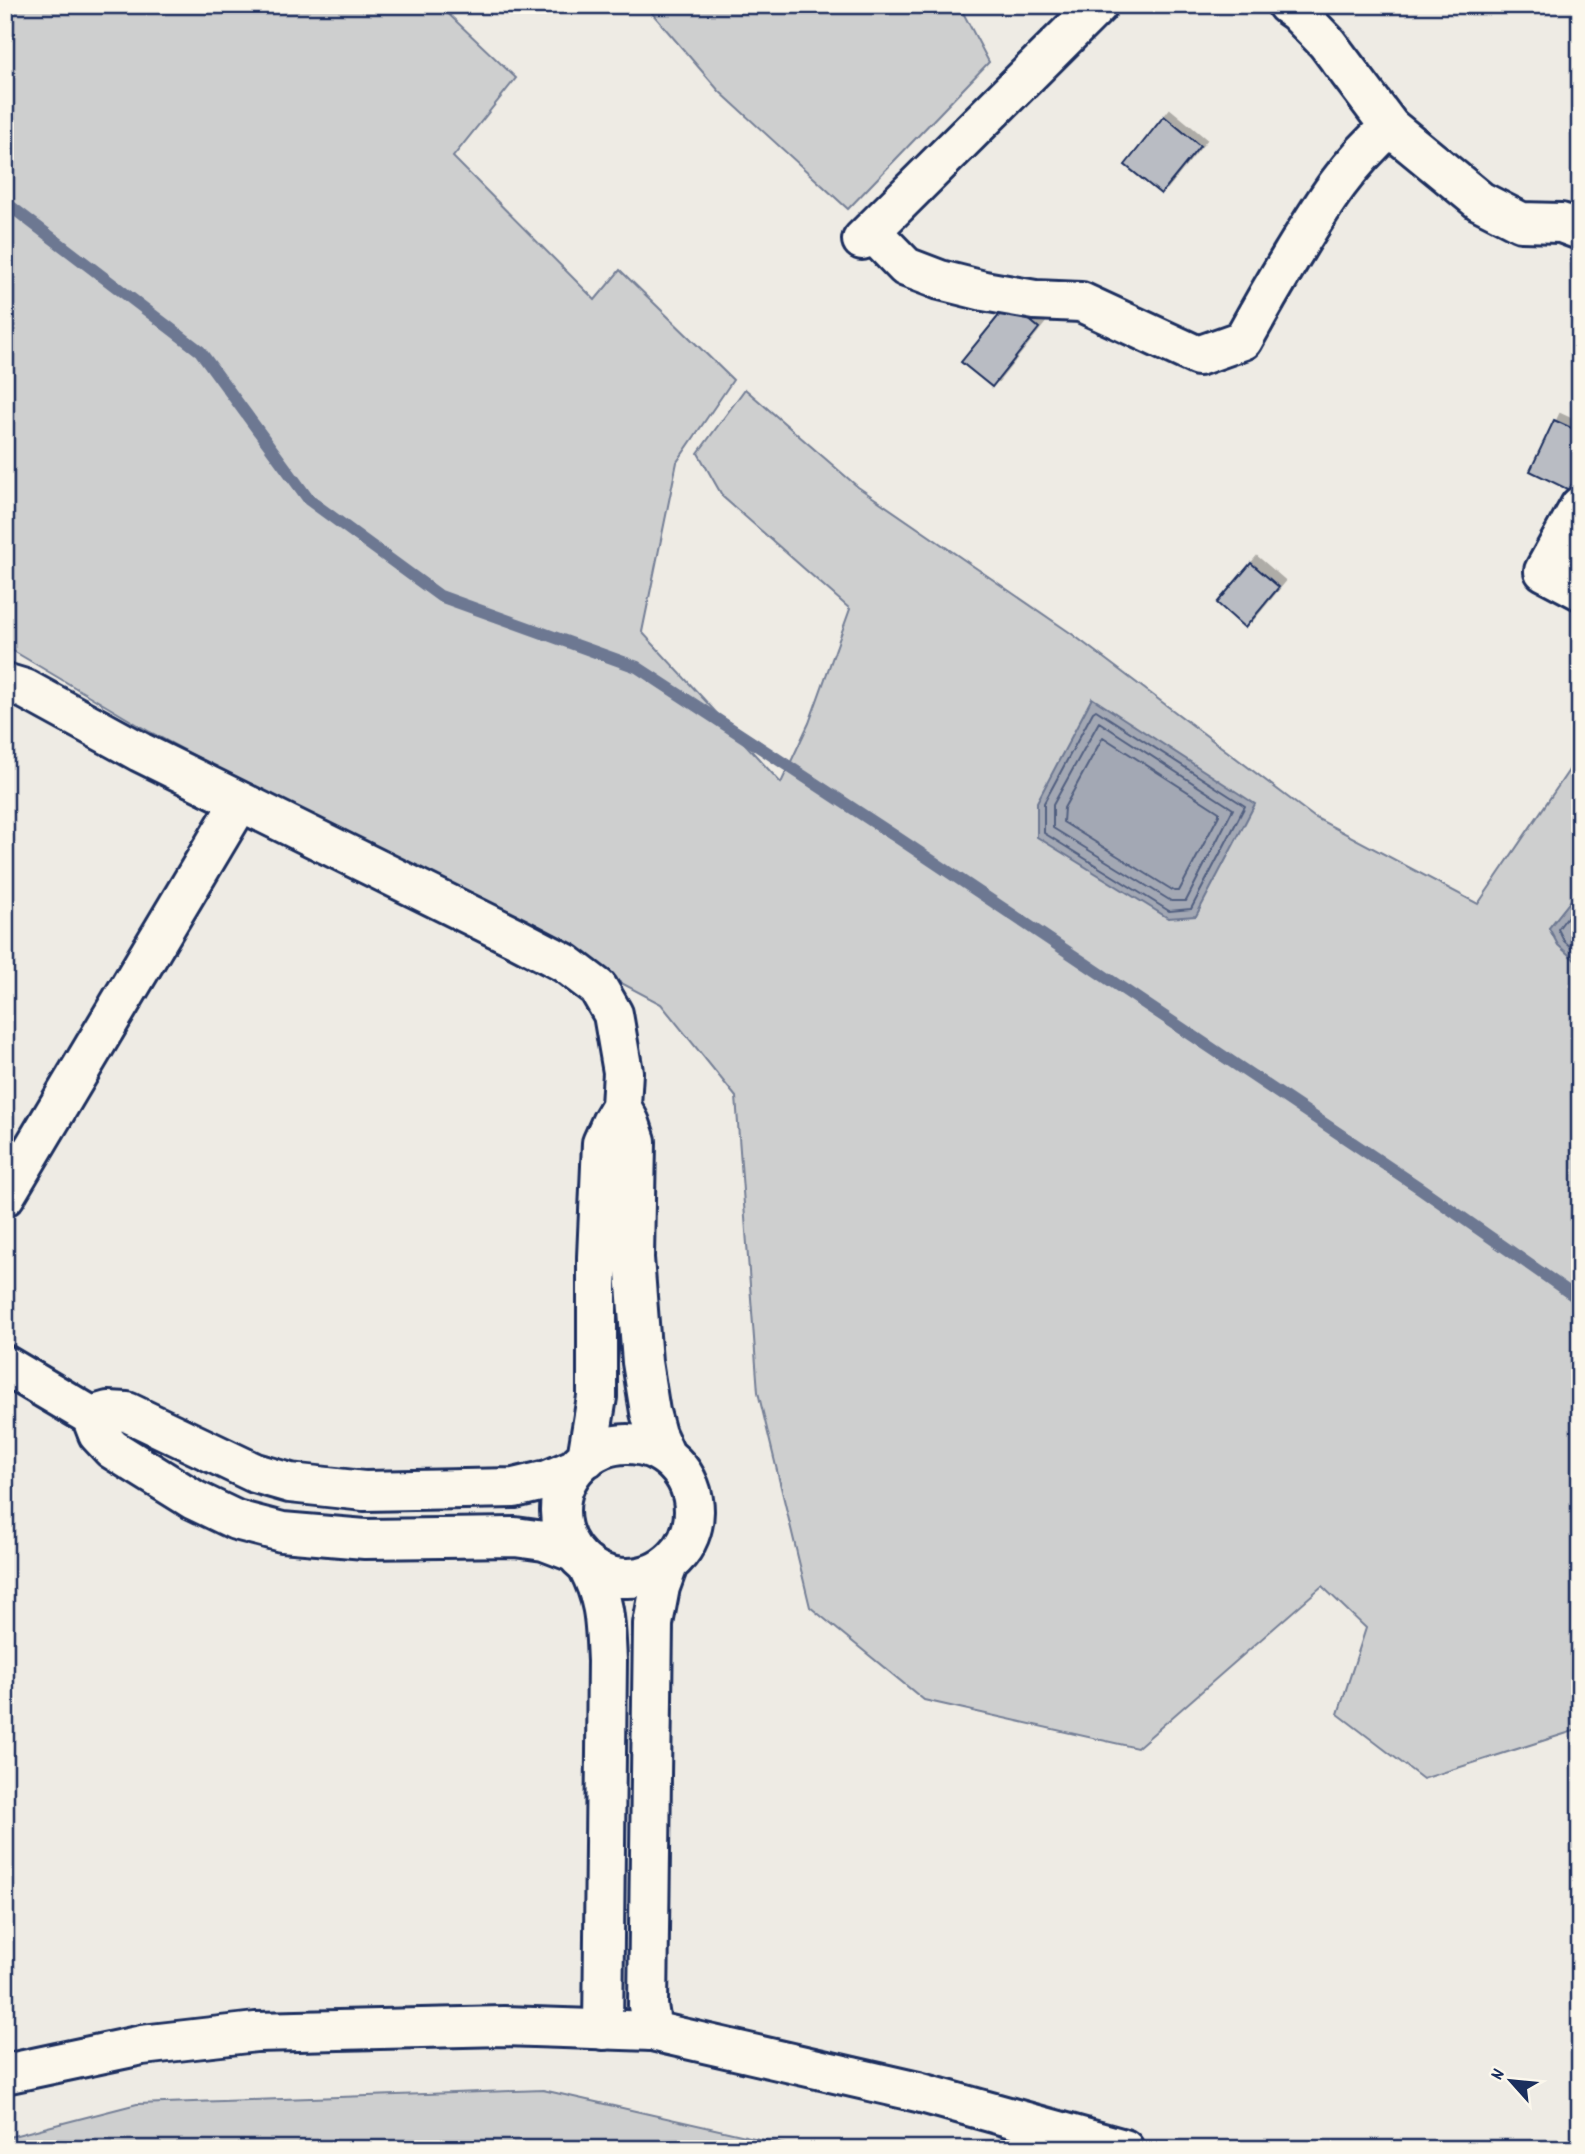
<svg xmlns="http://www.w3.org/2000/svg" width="1585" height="2154" font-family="Dekko,sans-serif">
<defs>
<filter id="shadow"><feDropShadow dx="6" dy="-6" stdDeviation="0" flood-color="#0004"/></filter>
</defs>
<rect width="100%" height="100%" fill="#eeebe4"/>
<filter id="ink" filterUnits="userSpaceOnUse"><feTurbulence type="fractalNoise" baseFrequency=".0143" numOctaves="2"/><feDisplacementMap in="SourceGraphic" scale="14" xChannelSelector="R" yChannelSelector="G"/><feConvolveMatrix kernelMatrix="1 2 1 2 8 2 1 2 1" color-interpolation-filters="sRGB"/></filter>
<g filter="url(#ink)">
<path fill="#cecfcf" stroke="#747f96" stroke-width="2" d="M5 5H439L516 78 453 157 595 300 620 270 733 380 677 462 642 632 781 783 809 723 850 609 723 497 698 453 745 389 858 487 1072 634 1314 817 1478 904 1580 754V889L1549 928 1578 962 1580 959V1729L1423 1779 1338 1714 1366 1628 1322 1586 1137 1748 924 1700 810 1607 758 1392 736 1097 661 1004 150 732 5 646Z
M645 5H959L989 62 848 209 719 91Z
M543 2090 803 2149H5V2138L137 2104Z"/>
<path fill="#a3a8b4" stroke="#6d7892" stroke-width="2" d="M1092 698 1255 804 1196 916 1168 918 1037 837V802Z
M1580 889V959L1577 962 1558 945 1549 928Z"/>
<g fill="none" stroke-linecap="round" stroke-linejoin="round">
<path stroke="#515f80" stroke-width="2" d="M1096 710 1245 806 1191 909 1169 911 1044 833V803L1093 712Z
M1099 722 1233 809 1186 901H1171L1053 828V805Z
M1103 737 1219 812V815L1179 891H1174L1063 822 1064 808Z
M1580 900 1558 929 1564 941 1580 955"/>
<path stroke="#6d7892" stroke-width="12" d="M5 202 200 351 309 500 440 596 637 667 898 838 1420 1188 1580 1300"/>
</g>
<path fill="#b9bcc3" stroke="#1b2f5e" stroke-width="2" filter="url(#shadow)" d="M1164 116 1200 146 1161 194 1125 165Z
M1009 303 1039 328 992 387 961 362Z
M1554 420 1580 432V468L1569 490 1530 471Z
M1251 563 1279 587 1245 628 1217 603Z"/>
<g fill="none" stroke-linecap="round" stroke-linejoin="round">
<g stroke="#1b2f5e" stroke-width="44">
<path id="minor" d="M1287 5 1297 12 1327 43 1390 127 1480 201 1521 222 1561 223 1580 230
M871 231 906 267 940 280 984 291 1035 300 1081 302 1198 356 1243 340C1259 311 1275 283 1292 255 1322 206 1346 165 1390 127
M862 240 1098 5
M1580 506 1544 571 1580 590
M5 683 25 689 140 752 517 938 565 963 598 988 613 1014 623 1072 621 1106 611 1123 602 1143 597 1257V1397L587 1458
M621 1106 630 1123 636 1141 634 1258 642 1362 650 1412 656 1434 666 1456
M5 1196 240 802
M5 1365 91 1416 98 1434 112 1449 194 1500 236 1520 282 1532 365 1539 515 1537 544 1541 573 1552
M91 1416 108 1411 127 1412 255 1473 290 1483 364 1491 514 1488 548 1480 574 1469
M560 1511a67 67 0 1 1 134 0a67 67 0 1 1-134 0Z
M588 1567C606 1602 605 1623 607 1661L603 2030
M652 2031 648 2005 653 1624 660 1587 668 1565"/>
</g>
<g stroke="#1b2f5e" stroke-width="44">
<path id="tertiary" d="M5 2074 142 2045 256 2032 504 2026 652 2031 918 2092 1124 2149"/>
</g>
<use href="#minor" stroke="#fbf7ec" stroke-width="38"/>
<use href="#tertiary" stroke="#fbf7ec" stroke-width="38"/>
</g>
</g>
<rect width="1585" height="2154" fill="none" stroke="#fbf7ec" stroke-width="28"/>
<rect x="14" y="14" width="1557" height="2126" fill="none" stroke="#1b2f5e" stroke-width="2.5" filter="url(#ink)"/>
<g transform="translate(1511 2081) rotate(297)" stroke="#fbf7ec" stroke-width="5" paint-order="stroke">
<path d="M0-5L12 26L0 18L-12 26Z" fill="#1b2f5e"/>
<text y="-10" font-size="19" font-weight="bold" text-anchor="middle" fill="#1b2f5e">N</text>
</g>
</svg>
